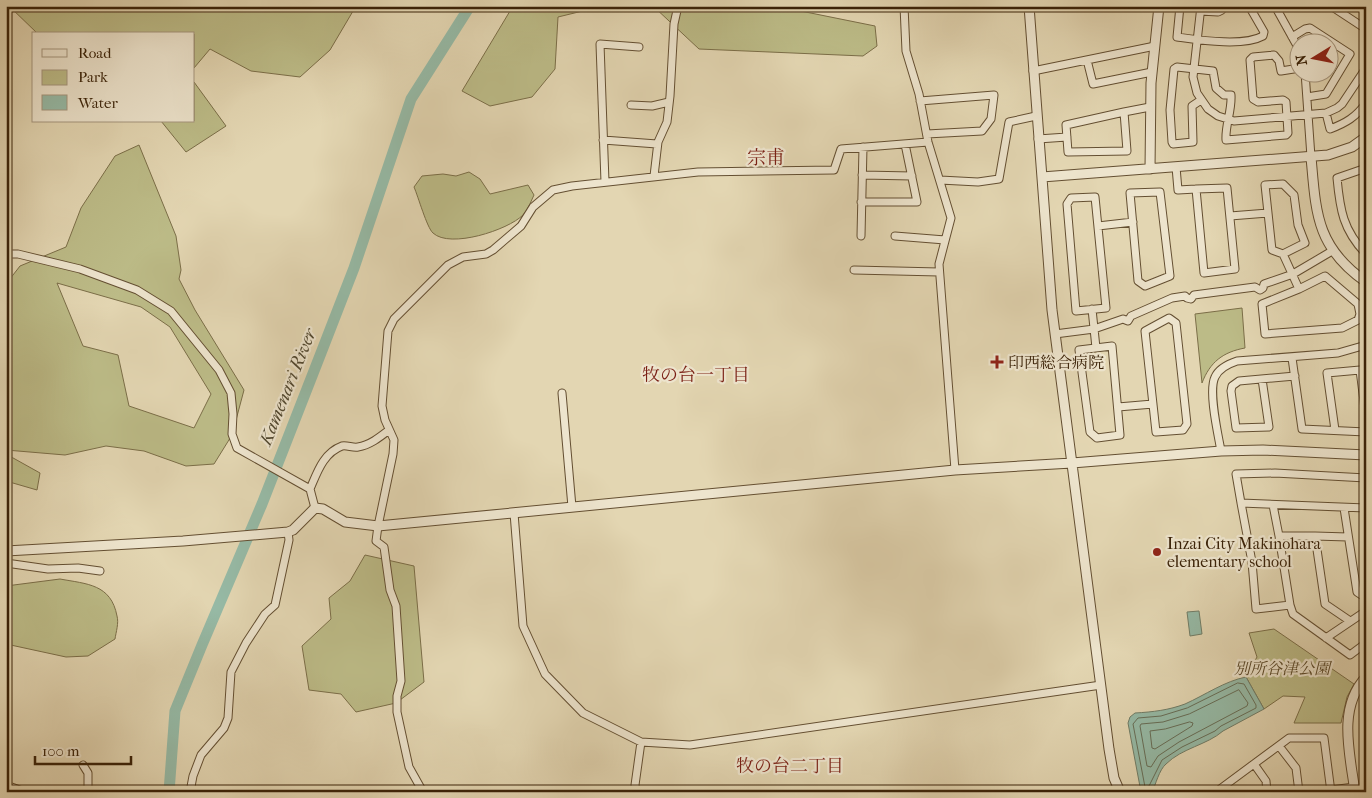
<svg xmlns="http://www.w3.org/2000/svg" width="1372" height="798" font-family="'IM FELL French Canon','Noto Serif JP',serif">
<rect width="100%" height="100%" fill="#e3d6b2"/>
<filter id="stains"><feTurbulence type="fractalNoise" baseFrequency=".004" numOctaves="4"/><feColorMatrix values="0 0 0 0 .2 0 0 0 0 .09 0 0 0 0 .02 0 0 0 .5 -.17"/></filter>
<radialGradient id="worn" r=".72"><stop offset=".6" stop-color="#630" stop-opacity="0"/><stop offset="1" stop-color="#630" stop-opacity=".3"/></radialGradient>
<path fill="#bcbb87" stroke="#7b6e48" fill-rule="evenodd" d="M9 6H356L330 50 300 77 251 71 210 49 194 68V34H38Z
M513 6H603L558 17 555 69 532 97 490 106 462 91Z
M653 6H776L875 26 877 46 863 56 699 49Z
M194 82 226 126 186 152 161 121H194Z
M139 145 176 236 181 270 179 279 195 310 244 390 232 435 214 464 186 466 144 451 106 446 65 455 6 450V284L20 266 66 247 81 208 115 156ZM57 283 141 307 170 327 211 394 194 428 129 406 118 355 83 346Z
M469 172 480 179 490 194 528 185 534 195C531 201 528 210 523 215 508 230 450 249 433 233 427 228 418 196 414 187L422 176 443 174 456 176Z
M1242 308 1245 348C1223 352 1210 362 1202 383L1195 314Z
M6 454 40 473 37 490 6 481Z
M365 555 414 566 424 682 396 703 356 712 341 694 309 690 302 646 331 619 329 598 350 581Z
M60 579C87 584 111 584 117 616 119 623 116 632 115 639L88 656 66 657 6 644V586Z
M1274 629 1354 684 1347 697 1341 723H1294L1305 697 1283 696 1264 709 1246 677 1257 657 1249 633Z"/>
<path fill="#96baa6" stroke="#717d67" d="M1199 611 1202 634 1190 636 1187 612Z
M1246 677 1264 709 1223 731C1207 745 1182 748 1166 764 1159 770 1156 784 1152 792H1141L1128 723 1130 717 1135 713C1153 712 1169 710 1185 704 1205 695 1225 681 1246 677Z"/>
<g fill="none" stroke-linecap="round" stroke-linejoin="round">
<path stroke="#686e57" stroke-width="1" d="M1238 683 1244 684 1256 705V708L1221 726 1215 731 1182 747 1162 760 1149 786 1145 787 1133 724 1138 718 1161 716 1187 708Z
M1239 690 1248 703 1247 706 1179 742 1158 756 1151 767 1147 766 1140 726 1141 724 1163 722 1189 714Z
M1190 722 1193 723 1192 726 1155 749 1152 748 1150 731 1165 729Z"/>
<path stroke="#96baa6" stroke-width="11" d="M169 792 175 711 202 645 262 504 321 353 354 268 411 99 470 6"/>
<g stroke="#644f32" stroke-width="9">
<path id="minor" d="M904 6 906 51 919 94 928 142 951 218 939 264 955 470
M1180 6 1177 37C1199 40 1243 47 1263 36L1264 32 1249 6
M1201 6 1193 77 1197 93 1208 109 1218 116 1234 121 1326 113 1337 108 1342 104 1366 68
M1275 6 1300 51
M1331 6 1366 29
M1200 11 1218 12 1222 10V6
M1292 37 1305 29 1310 28 1350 54 1326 94 1307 97
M1087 60 1093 84 1152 72
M1033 71 1155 46
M1305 72 1311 157
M1201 100 1192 106 1193 142 1173 144 1172 142 1170 110 1174 69 1177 67 1213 71 1216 88 1224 95H1231C1232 111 1225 125 1226 140L1286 135 1288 133 1286 102 1283 100 1258 102 1253 99 1250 60 1253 57 1274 55 1279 61 1281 71 1300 68
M920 101 994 95 991 119 982 131 927 134
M631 105 652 106 669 102
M1124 112 1127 151 1068 152 1066 125Z
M1124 112 1150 107
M1326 113 1330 129C1346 123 1356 117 1366 103
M1038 139 1067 137
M603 140 657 144
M1176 167 1178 190 1196 189
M1366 168 1337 178C1340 210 1343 230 1366 254
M862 175 912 176
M654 176 658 142 667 122 670 96 674 24 678 6
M940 180 978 182 999 179 1009 122 1036 116
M605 182 600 44 639 47
M1227 188 1235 269 1204 273 1196 189Z
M1160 192 1170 276 1145 286 1138 281 1130 193Z
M1095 197 1106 308 1076 311 1067 204 1071 198Z
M861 202H917L905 144
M1230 216 1268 213
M1098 226 1133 222
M861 236 863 147
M895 236 945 240
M6 254H18L80 269 137 290 171 311 219 370 231 393 233 414 232 434 237 448 310 489 315 508
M1283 254 1305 243 1298 225 1294 195 1283 184 1265 185 1272 250 1283 254 1299 289
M854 270 939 272
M1325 276 1358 304 1360 314 1358 320 1342 328 1265 334 1262 304 1299 289Z
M1092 309 1096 348
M1169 318 1176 323 1187 424 1183 430 1156 432 1145 331Z
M1055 334 1094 329 1123 319 1128 321 1131 316 1172 298 1185 296 1187 298 1191 299 1194 295 1255 287 1260 290 1263 288 1264 284 1293 274 1332 251
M1112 346 1120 435 1097 438 1090 432 1079 350Z
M1292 358 1302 429 1366 432
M1262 379 1269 427 1236 428 1231 391 1232 386 1239 381 1295 376
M562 393 572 507
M1118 407 1153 404
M1335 430 1327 373 1360 370 1366 417
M1221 451C1218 434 1208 391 1215 377 1219 368 1228 364 1237 361L1338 353 1366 345
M1366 478 1275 473 1236 474 1241 503 1366 508
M310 489C317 473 323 453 342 446 347 445 353 448 358 447 370 445 380 437 389 430
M1241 503 1252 562 1256 609 1290 605 1293 614 1350 655 1366 643
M1273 505 1279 536H1315L1325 604 1350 621
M1344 508 1357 592 1366 598
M514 513 523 626 545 674 583 713 641 742 690 745 1101 685
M1279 536 1290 605
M1315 536 1348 537
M6 563 48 569 78 568 100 571
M1326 638 1366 611
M1279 746 1296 768 1299 792
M1254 764 1266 781 1267 792
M83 765 88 773V792
M6 785 25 792
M1331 790 1354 787
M190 792 193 776 201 755 224 728 228 718 231 672 246 643 265 614 275 605 289 540 288 532
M423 792 409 767 397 712V696L401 681 396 606 390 590 384 547 376 541 378 526 393 454 394 440 385 420 382 406 388 331 394 319 448 265 463 257 486 254 493 250 521 226 533 207 553 190 572 186 698 172 834 170 841 149 928 142
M636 792 635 785 641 742
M1216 792 1289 738H1324L1331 792"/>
</g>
<g stroke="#644f32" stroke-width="11">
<path id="tertiary" d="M1029 6 1052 310 1109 749 1114 778 1120 792
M1311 157C1316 213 1316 247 1366 282
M1150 169 1151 83 1159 6
M1042 177 1328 155 1352 147 1366 137
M6 551 183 541 288 532 293 530 315 508 323 509 345 522 378 526 955 470 1072 463 1221 451 1263 450 1366 455
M1355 792C1350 754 1337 708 1366 677"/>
</g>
<use href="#minor" stroke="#ede4cd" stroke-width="7"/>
<use href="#tertiary" stroke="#ede4cd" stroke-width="9"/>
</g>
<g fill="#8f2418" stroke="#ede4cd" stroke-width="2">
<path d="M994.5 354.5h5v5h5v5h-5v5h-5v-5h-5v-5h5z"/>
<circle cx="1157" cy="552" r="5"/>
</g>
<g text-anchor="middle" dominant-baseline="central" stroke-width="4.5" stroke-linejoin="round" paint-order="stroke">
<g font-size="16" fill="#3a2208" stroke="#ede4cd" text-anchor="start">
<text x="1008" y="362">印西総合病院</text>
<text x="1167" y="543">Inzai City Makinohara<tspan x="1167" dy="18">elementary school</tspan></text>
</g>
<g font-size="16" font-style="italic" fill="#5a4828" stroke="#ede4cd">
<text x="1282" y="668">別所谷津公園</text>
</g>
<g font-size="18" fill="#7a1f14" stroke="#ede4cd">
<text x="696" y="375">牧の台一丁目</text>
<text x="790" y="766">牧の台二丁目</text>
</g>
<g font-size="18" font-style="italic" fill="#514830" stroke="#ede4cd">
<text transform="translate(288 387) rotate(-68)">Kamenari River</text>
</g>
<g font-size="19" fill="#7a1f14" stroke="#ede4cd">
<text x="766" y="158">宗甫</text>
</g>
</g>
<rect width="1372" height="798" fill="none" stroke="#e3d6b2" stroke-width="25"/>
<rect x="8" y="8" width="1357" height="783" fill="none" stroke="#3a2208" stroke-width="2.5"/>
<rect x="12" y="12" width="1347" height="773" fill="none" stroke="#3a2208"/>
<rect x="32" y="32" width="162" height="90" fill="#ede4cd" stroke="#a5967e"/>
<rect x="42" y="49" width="25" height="8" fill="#ede4cd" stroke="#a5967e"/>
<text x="78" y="58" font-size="15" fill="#3a2208">Road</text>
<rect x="42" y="70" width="25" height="15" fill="#bcbb87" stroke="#a5967e"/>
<text x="78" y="82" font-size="15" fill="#3a2208">Park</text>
<rect x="42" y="95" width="25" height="15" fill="#96baa6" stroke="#a5967e"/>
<text x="78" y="108" font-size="15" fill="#3a2208">Water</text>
<g transform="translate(1314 58) rotate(260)"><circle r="24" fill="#ede4cd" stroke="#a5967e"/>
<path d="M0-4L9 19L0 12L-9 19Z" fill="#8f2418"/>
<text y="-8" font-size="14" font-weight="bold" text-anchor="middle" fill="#3a2208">N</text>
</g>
<path d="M35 756v8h96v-8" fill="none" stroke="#3a2208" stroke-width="2.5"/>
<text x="42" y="756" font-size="15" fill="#3a2208" stroke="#ede4cd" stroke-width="4" paint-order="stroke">100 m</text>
<rect width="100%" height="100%" filter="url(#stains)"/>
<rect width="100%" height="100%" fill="url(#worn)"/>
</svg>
